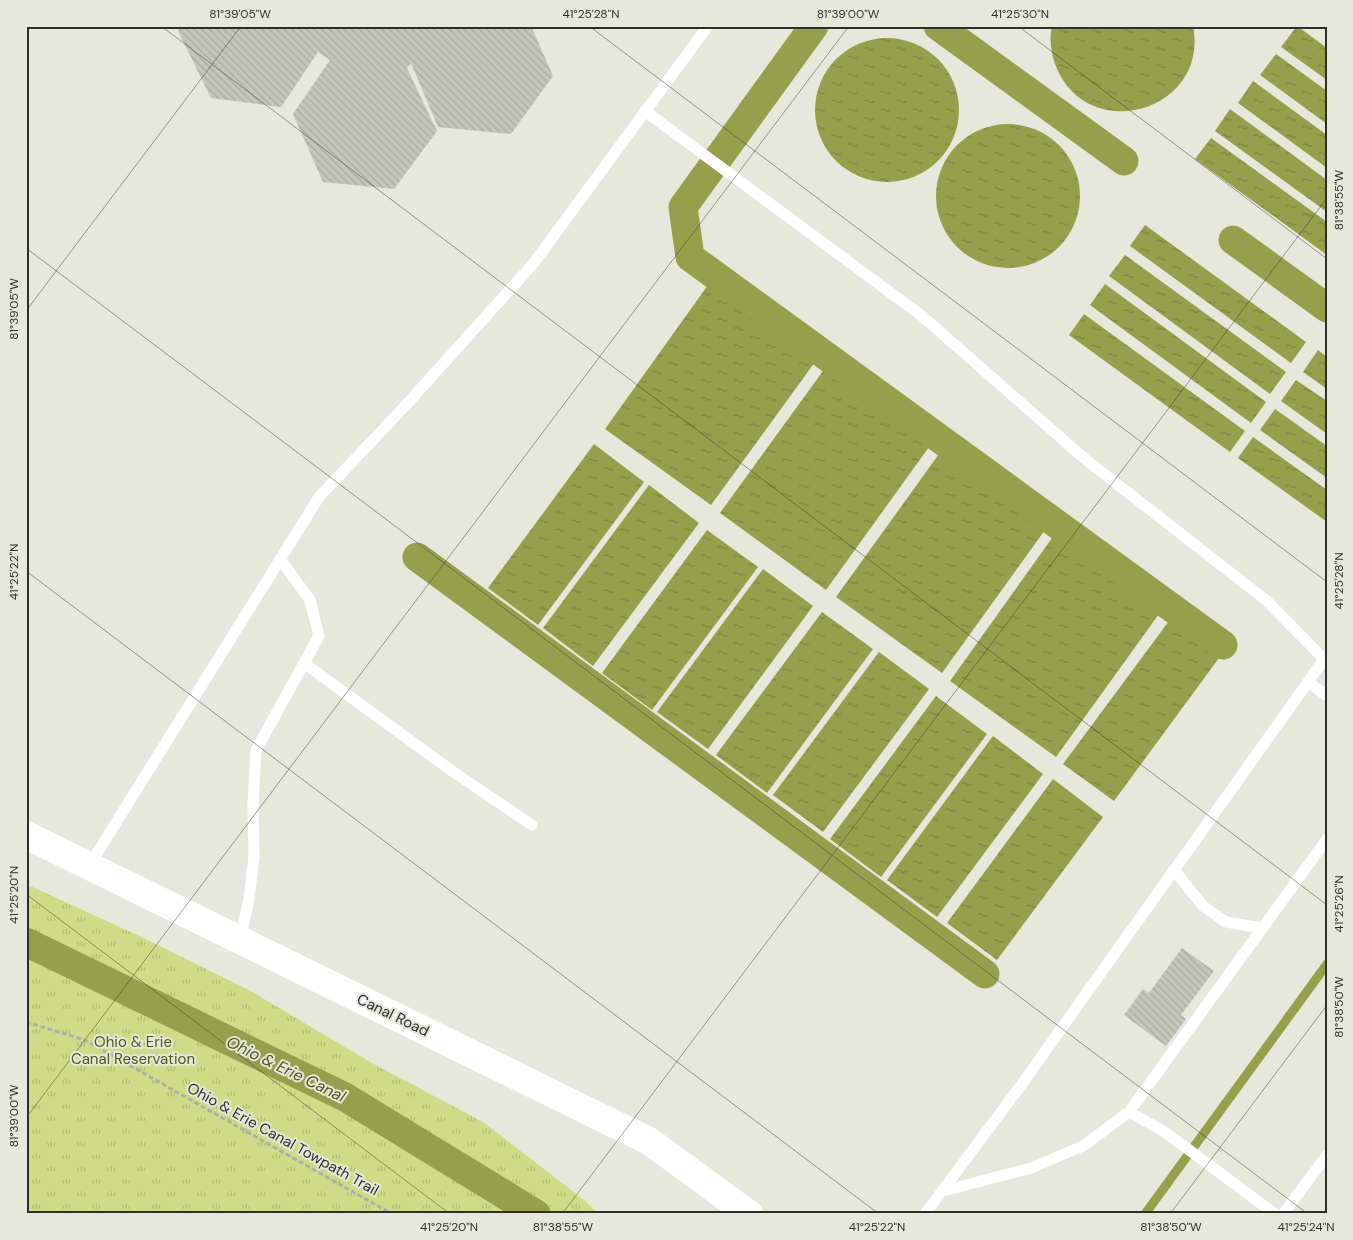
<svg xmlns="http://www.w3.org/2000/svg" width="1353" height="1240" font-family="'DM Sans',sans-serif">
<defs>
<pattern id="park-tufts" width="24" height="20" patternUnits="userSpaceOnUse" patternTransform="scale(1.25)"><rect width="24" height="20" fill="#cfdb87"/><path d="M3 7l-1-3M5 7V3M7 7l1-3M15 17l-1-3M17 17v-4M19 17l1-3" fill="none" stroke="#b2bc75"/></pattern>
<pattern id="water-ripples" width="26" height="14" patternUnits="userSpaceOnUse" patternTransform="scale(1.25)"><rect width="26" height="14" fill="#96a04c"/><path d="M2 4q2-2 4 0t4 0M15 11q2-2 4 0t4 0" fill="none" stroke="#7b833f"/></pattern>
<pattern id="building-back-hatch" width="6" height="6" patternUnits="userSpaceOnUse" patternTransform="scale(1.25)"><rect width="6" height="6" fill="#c4c6ba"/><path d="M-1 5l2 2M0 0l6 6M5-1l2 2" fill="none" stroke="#a9aaa0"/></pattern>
</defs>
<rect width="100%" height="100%" fill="#e5e8da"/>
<path fill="url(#park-tufts)" d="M26 884 135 934 249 990 370 1062 483 1122 584 1200 599 1214H26Z"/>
<path fill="url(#water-ripples)" d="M1052 26H1193C1210 112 1086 147 1055 64 1051 52 1049 38 1052 26Z
M1297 26 1327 48V80L1281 47Z
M815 110a72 72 0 1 1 144 0a72 72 0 1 1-144 0Z
M1276 54 1327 91V124L1260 75Z
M1253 81 1327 135V168L1238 103Z
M1230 109 1327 180V212L1215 131Z
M936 196a72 72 0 1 1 144 0a72 72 0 1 1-144 0Z
M1211 138 1327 222V255L1195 159Z
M1145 225 1306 342 1291 363 1130 246Z
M1125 255 1286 372 1270 394 1109 276Z
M1105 284 1266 402 1251 423 1090 305Z
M708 285 815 362 711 505 605 429Z
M1084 314 1245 431 1230 452 1069 335Z
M1318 350 1327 357V389L1303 372Z
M823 371 929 447 826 590 720 513Z
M1296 380 1327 401V434L1281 401Z
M1275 409 1327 446V478L1260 430Z
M1253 437 1327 490V522L1238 458Z
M594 444 644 482 538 625 488 588Z
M939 454 1045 530 942 673 836 597Z
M649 485 699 523 593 666 543 628Z
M707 530 758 567 652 710 602 673Z
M1052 538 1159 614 1056 757 950 681Z
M763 569 813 606 708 749 657 712Z
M822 612 873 649 767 793 716 755Z
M1169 621 1219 658 1114 801 1063 764Z
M879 652 929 689 823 832 773 795Z
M936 696 987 734 881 877 830 839Z
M993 736 1043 774 937 917 887 880Z
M1053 779 1103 817 997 960 947 923Z"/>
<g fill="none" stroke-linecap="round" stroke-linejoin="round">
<path stroke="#96a04c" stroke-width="9" d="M1145 1214 1327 964"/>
<path stroke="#96a04c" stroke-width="29" d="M814 26 683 207 690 257 1223 645
M938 26 1124 161
M1233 240 1327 308
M417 557 985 974
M26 942 345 1097 536 1214"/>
</g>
<path fill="url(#building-back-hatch)" d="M181 26H531L553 76 511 134 438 127 411 63 407 68 437 131 394 189 323 182 293 114 330 60 318 52 281 107 211 98 178 31Z
M1182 948 1214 971 1181 1015 1186 1019 1166 1046 1124 1015 1143 989 1149 993Z"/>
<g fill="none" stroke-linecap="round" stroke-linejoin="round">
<path stroke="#aeb0a5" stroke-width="3" stroke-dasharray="5 2.5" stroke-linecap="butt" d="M26 1022 85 1040 392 1214"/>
<path stroke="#fff" stroke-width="11" d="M645 111 922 316 1085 459 1267 601 1324 659
M304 663 452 771 532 825
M1308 682 1327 696
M89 866 319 497 406 405 533 264 708 26
M1174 870 1203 906 1226 922 1262 928
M240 940 249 899 254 856 253 803 256 750 319 636 310 600 280 559
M1129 1112 1165 1132 1275 1214
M943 1191 1031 1168 1083 1146 1129 1112 1327 839
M925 1214 1019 1088 1308 682 1324 659 1327 658
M1283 1214 1327 1155"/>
<path stroke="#fff" stroke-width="28" d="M26 835 649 1141 749 1214"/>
</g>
<path fill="none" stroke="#2f2f2a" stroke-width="1" stroke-opacity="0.45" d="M161 26 1327 905M589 26 1327 582M1018 26 1327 259M26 248 1308 1214M26 311 241 26M26 571 879 1214M26 894 450 1214M26 1118 849 26M562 1214 1327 198M1170 1214 1327 1005"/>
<g text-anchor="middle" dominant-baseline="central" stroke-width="4" stroke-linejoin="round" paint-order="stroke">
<g font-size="15" fill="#2f2f2a" stroke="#e5e8da">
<text transform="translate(393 1015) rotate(26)">Canal Road</text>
<text transform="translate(283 1139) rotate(29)">Ohio &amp; Erie Canal Towpath Trail</text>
</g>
<g font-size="15" fill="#505719" stroke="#e5e8da">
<text x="133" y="1042">Ohio &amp; Erie<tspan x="133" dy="17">Canal Reservation</tspan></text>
</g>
<g font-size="16" font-style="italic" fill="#4c5314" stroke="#e5e8da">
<text transform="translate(286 1069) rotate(26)">Ohio &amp; Erie Canal</text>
</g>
</g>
<rect width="1353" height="1240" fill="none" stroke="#e5e8da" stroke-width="55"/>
<rect x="28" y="28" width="1298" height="1184" fill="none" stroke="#2f2f2a" stroke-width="2"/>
<g font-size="12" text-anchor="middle" fill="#2f2f2a">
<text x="240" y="18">81°39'05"W</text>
<text x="591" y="18">41°25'28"N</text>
<text x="848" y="18">81°39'00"W</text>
<text x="1020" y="18">41°25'30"N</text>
<text transform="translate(1339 200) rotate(-90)" y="4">81°38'55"W</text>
<text transform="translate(14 309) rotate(-90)" y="4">81°39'05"W</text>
<text transform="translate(14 572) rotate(-90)" y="4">41°25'22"N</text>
<text transform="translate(1339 581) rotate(-90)" y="4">41°25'28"N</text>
<text transform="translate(14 895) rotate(-90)" y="4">41°25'20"N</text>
<text transform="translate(1339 904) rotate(-90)" y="4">41°25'26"N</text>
<text transform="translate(1339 1007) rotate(-90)" y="4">81°38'50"W</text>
<text transform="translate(14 1116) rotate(-90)" y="4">81°39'00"W</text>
<text x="449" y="1231">41°25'20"N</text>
<text x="563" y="1231">81°38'55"W</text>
<text x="877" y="1231">41°25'22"N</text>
<text x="1171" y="1231">81°38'50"W</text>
<text x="1306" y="1231">41°25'24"N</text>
</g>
</svg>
